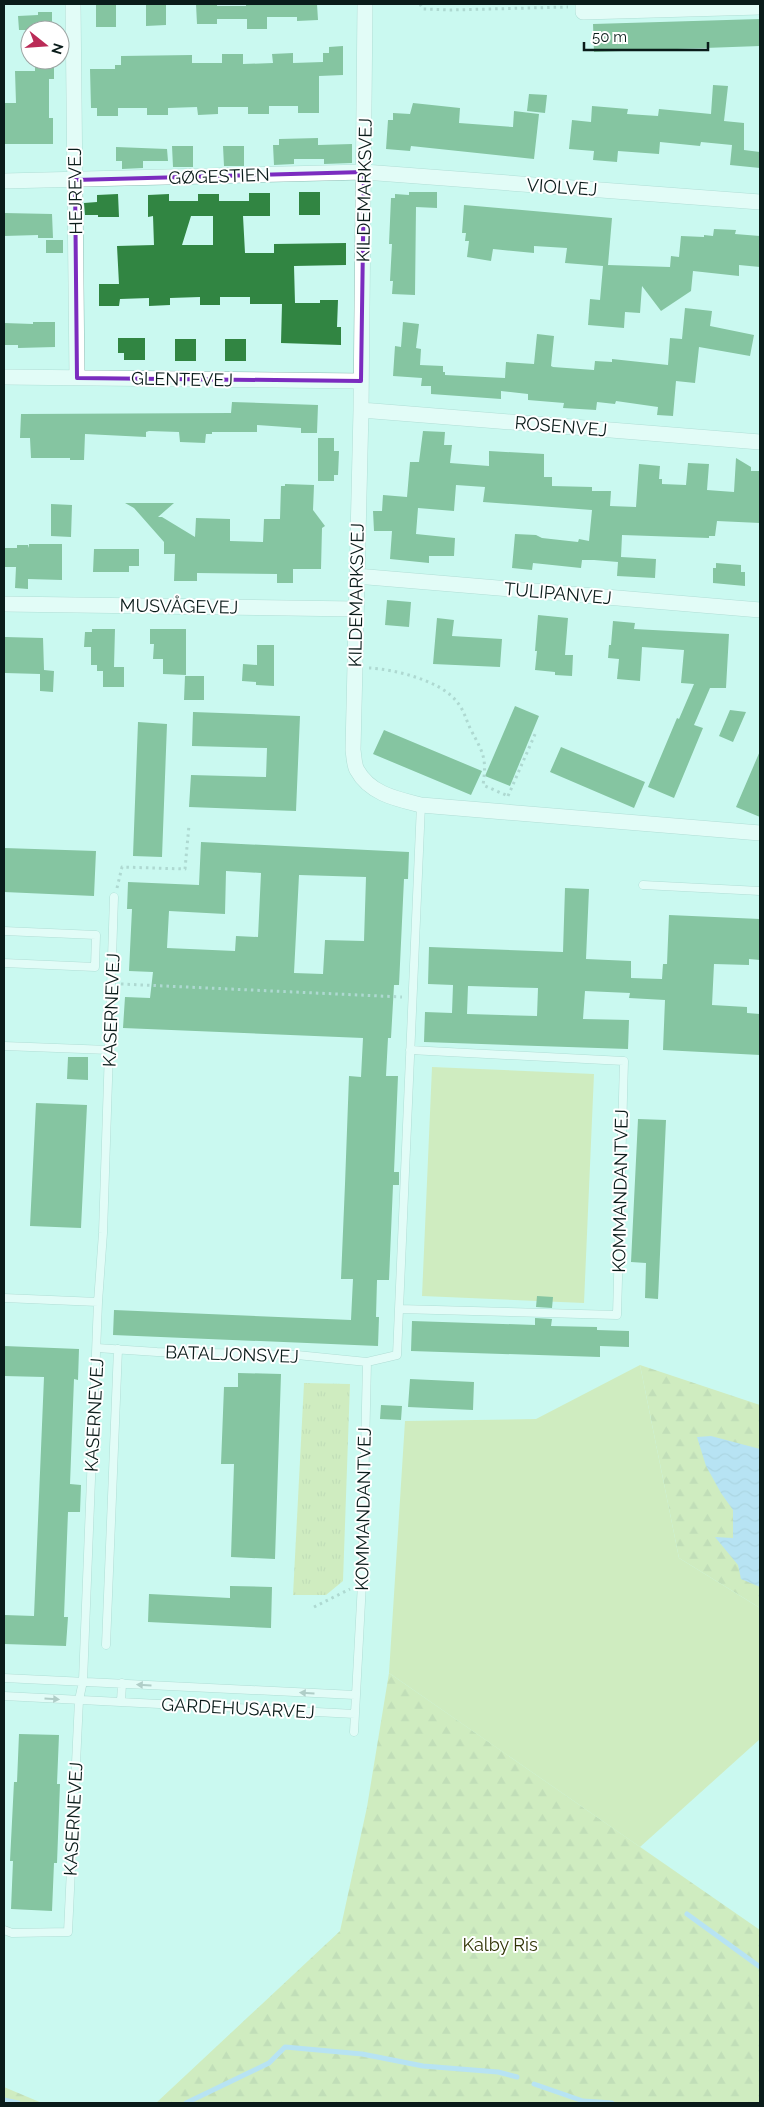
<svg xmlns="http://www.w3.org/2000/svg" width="764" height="2107" font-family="Raleway,sans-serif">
<defs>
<pattern id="grass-tufts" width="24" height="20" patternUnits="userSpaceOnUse" patternTransform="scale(1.25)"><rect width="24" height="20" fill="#d5dc86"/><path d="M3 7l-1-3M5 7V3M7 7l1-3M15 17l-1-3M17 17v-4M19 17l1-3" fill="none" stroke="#b6bc73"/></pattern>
<pattern id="forest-firs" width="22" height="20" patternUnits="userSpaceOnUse" patternTransform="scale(1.25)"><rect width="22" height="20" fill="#d5dc86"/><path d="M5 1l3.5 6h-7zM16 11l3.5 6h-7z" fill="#b6bc73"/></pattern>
<pattern id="water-waves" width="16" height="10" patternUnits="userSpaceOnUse" patternTransform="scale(1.25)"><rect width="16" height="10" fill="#a0c8f6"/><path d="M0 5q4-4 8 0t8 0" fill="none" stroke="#88abd2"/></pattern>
</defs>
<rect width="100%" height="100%" fill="#caf9f0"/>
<path fill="url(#grass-tufts)" d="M304 1383 350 1384 343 1581 326 1595H293Z"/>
<path fill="url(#forest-firs)" d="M640 1365 760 1405V1608L679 1558Z
M389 1673 760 1930V2103H156L340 1931 367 1807Z
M4 2087 42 2103H4Z"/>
<path fill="#d5dc86" d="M432 1067 594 1074 584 1303 422 1296Z
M640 1365 679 1558 760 1608V1739L640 1847 389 1673 405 1421 536 1419Z"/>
<path fill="url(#water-waves)" d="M711 1436 760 1449V1587L741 1579 738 1565 715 1537 733 1538V1510L721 1493 706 1466 697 1437Z"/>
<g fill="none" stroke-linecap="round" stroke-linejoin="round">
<path stroke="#a0c8f6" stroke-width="5" d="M687 1914 760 1967
M534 2084 583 2101 612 2103
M4 2100 18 2103
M186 2103 269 2063 285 2047 362 2054 423 2066 498 2072 517 2077"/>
</g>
<path fill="#318542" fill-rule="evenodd" d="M146 4H166V25L146 26Z
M196 4H217V6H246V4H317L318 20 297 21V17H267V29H247V19H217V24H197Z
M96 5H116V27H96Z
M38 12H52V30H19L18 16 38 15Z
M760 19V46L594 52 593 24Z
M343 46V75L319 76V113H298V106H269V114H248V107H218V114L198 115 197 107 168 108V115H147V108H118V116H97V108H91L90 69H115V65H121V56L192 55V63H222V54H243V64L273 63 272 54 293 53V63L323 62V53H329V47Z
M35 65 54 66V79H49V118H53V144H4L5 103H16L15 71H35Z
M713 85 728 86 724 121 744 123V150L760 152V168L730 165 732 145 701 142 700 146 660 142 659 154 618 151 617 162 593 160 594 151 569 149 572 120 591 122 592 106 628 109 627 114 658 116 659 109 711 114Z
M529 94 547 95 545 113 527 111Z
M413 103 460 108 459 123 513 127 514 111 539 114 534 159 411 146 410 151 386 149 388 120H393V113L410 114Z
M318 138V145L352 144V163L324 164V159H294V164L274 165 273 145H279V139Z
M172 146H193V167H173Z
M223 146H244V166H224Z
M116 147 167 149 168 161H143V168L122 169V161H116Z
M299 192H320V215H299Z
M409 192H437V208L416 207 415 295 392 294 393 281H390L392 244H389L391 198H395V194L409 195Z
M249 193H270V216H243L245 253H274V244L346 243V265L294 266 295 303H320V300H338L337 327H341V345L281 343 282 304H250V297H220V305H200V297L170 298V305L149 306V298L120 299 119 306H99V284H119L117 246 154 245 153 216 148 217V195L169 194V201H198V194H219V201H249ZM191 216H213V245H182Z
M118 194 119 217H98V215H85L84 203 97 202V195Z
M464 205 612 218 608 265 670 267 671 256 679 257 681 236 704 237V235L713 236 714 229 736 230 735 234 760 236V267L739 265V276L693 271 691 291 661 311 642 286 640 313 625 312 624 328 588 325 590 299 600 300 603 266 565 263 567 248 534 246V253L493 249 491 261 467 257 469 241H465L466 233H462Z
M4 213 52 214 53 238H38V235L4 236Z
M46 240H63V253H46Z
M685 308 712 311 710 326 754 335 750 356 699 347 695 383 676 381 673 416 657 415 658 407 616 401 615 404 597 402 596 410 563 408 564 403 528 400V394L501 391V399L431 394V386H421L422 378 393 376 395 346 401 347 403 322 419 324 416 348 421 349 420 365 443 366V372H445V375L505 378 506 362 534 364 537 334 554 336 551 366 553 367 594 370 595 361 612 362V359L668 365 670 338 682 339Z
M33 322H55V347L18 348V345H4V323L33 324Z
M118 338H145V360H124V353H118Z
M175 339H196V361H175Z
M225 339H246V361H225Z
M232 402 318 405 317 433H301V428L257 425V432H212V434H206L205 443 180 442 179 432 149 431 146 432V437L85 434 84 460H70V458H31L30 438H20L21 414 231 413Z
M423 431 445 432 444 445H452L450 463 489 466V451L544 454V477H552V486L592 487V491H611L610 506 636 507 639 464 660 466 659 479H662V484L686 485 688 463 709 464 707 490 734 492 736 458 751 467V471H760V523L717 521 715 536H709V538L622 535 621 557 656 559 655 578 617 576 618 562 594 560H582L581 568 533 563 532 570 512 568 515 534 536 535 542 538 578 542 579 539 589 541 592 510 483 502 485 487 456 485 454 511 418 508 416 534 455 538 454 556H429V563L390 559 392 531H374L373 511H382L383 495 407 497 410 462H419Z
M318 438H334V451H339L338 475H334V481H318Z
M285 484 314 485 313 510 325 526 322 528 321 569H293V583H277V574L197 573V581H174L175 554H164V542L134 508 125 503H174L158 517H162L195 537 196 518 230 519V541L263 542 264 519H280L281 486H285Z
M51 504 72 505 71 537 51 536Z
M29 544H62V580L28 579V589L15 588 16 567H4V548H17V545H28L29 548Z
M94 549H139V566H129V572H93Z
M716 563 741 565V572H745V586L713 583V568H716Z
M387 600 411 602 409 627 385 625Z
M538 615 568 618 565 655H573L572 676 555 675V672L535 670 537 651H535Z
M437 618 454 620 452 636 502 639 500 667 433 664Z
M613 621 635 623 634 629 729 634 726 688H710L694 725 703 728 674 798 648 787 677 718 679 719 694 684 681 683 684 650 642 647 640 681 617 679 619 659 608 658 609 645H611Z
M92 629H115L114 667H124V687H103V671H97V665H91V647H84L85 632H92Z
M150 629H186V675L163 674V659H153L154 644H150Z
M5 637 43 638 44 670 54 671 53 692 40 691V674L5 673Z
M257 645H274V686L256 685V682L242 681 243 664 257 665Z
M185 676H204V700H184Z
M515 706 539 716 510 786 485 776Z
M730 710 746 712 733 742 719 736Z
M193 712 300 716 296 811 189 807 191 775 266 777 267 748 192 746Z
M138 722 167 724 162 857 133 856Z
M384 730 482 771 471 795 373 754Z
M561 747 645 782 634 808 550 772Z
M760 751V817L736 807Z
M201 842 409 852 408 879H404L399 985H394L391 1038H388L386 1076H398L394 1172H399V1185H393L389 1280H377L376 1317H379L378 1346 113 1335 114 1310 351 1320 353 1279H341L345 1184 349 1076 361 1077 363 1038 123 1028 125 997 150 998 153 972 129 971 132 909H127L128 882 199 885ZM226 871 261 873 258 937 236 936 235 951 167 948 169 911 225 914ZM299 875 366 877 364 941 325 940 323 974 294 973Z
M4 848 96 851 94 896 4 892Z
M565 888 589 889 586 959 631 961V978L662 979 663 964H667L669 915 760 919V960L749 959V965L714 964 712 1005 747 1007V1013L760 1014V1055L663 1050 665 1000 629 998 630 993 585 991 583 1019 629 1020 628 1049 424 1042 425 1012 452 1013 453 985 428 984 429 947 563 952ZM468 986 538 988 537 1016 467 1014Z
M68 1057H88V1080L67 1079Z
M36 1103 87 1105 81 1228 30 1226Z
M638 1119 666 1120 658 1299 645 1298 646 1263 631 1262Z
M537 1296 553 1297 552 1308 536 1307Z
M535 1318 552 1319 551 1326 597 1327V1330L629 1331V1347L600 1346V1357L411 1351 412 1321 535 1325Z
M4 1346 79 1349 78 1380 74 1379 70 1484 81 1485 80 1512H68L64 1617H68L66 1646 4 1644V1615L34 1616 44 1377 4 1376Z
M238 1373 281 1374 275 1559 231 1557 234 1464H221L224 1387H238Z
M410 1379 474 1382 473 1410 408 1407Z
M381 1405 402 1406 401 1420 380 1419Z
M230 1586 272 1587 271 1628 148 1622 149 1594 230 1598Z
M19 1734 59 1735 57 1784H60L57 1863H54L52 1911 11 1909 13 1861H10L14 1782H17Z"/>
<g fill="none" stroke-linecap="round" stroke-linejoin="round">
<g stroke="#90bdb5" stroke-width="9">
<path id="lane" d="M643 885 760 891
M4 931 96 935 95 967 4 963
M4 1046 109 1050
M4 1298 98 1302
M399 1309 617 1315 624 1061 410 1050
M97 1348 157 1352 297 1355 367 1362
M106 1645 118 1349
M4 1678 355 1695
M4 1696 355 1714
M121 1702 122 1683
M354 1732 362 1583 367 1362 397 1355 421 805
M4 1930 12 1933 68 1932 79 1700 83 1681 98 1302 103 1233 114 897"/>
</g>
<g stroke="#90bdb5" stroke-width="16">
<path id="street" d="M73 4 77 378
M365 4 361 410 353 750C354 756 354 765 357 770 370 794 397 799 421 805L760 833
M583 4V12L760 7
M4 181 364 172 760 202
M4 377 361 381
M361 410 760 442
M356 576 760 610
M4 604 355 609"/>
</g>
<path stroke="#8cb1ab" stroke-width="3" stroke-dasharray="2.5 4" stroke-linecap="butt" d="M420 4 423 9 451 10 568 7
M369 668C394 669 442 681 457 702 464 710 466 720 471 730 483 753 487 757 483 785L508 796
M508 796 536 732
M117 888 122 867 185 869 189 825
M121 984 402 997
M314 1607 350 1589"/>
<use href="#lane" stroke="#fff" stroke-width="8"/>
<use href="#street" stroke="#fff" stroke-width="15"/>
</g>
<defs><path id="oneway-solid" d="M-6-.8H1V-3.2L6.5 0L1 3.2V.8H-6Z" transform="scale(1.25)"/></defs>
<g fill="#919998">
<use href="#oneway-solid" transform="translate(144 1685) rotate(-177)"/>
<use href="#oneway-solid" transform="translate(307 1693) rotate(-177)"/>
<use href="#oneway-solid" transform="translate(52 1699) rotate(3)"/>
</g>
<path d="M0 0H764V2107H0ZM364 172 361 381 77 378 75 180Z" fill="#caf9f0" fill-opacity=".55" fill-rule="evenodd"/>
<path fill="none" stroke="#7b2cbf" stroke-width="4" stroke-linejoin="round" d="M364 172 361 381 77 378 75 180Z"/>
<g text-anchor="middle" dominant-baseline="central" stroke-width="4" stroke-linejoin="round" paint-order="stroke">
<g font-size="18" fill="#0a1c1a" stroke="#fff">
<text transform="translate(219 176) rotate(-2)">GØGESTIEN</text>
<text transform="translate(562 187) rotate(4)">VIOLVEJ</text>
<text transform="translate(364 190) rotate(-89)">KILDEMARKSVEJ</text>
<text transform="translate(75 191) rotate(-91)">HEJREVEJ</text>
<text transform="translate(182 379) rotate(1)">GLENTEVEJ</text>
<text transform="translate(561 426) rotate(5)">ROSENVEJ</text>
<text transform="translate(558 593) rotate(5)">TULIPANVEJ</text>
<text transform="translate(356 595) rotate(-89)">KILDEMARKSVEJ</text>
<text transform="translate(179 606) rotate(1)">MUSVÅGEVEJ</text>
<text transform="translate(111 1010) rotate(-88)">KASERNEVEJ</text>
<text transform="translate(620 1191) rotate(-89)">KOMMANDANTVEJ</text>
<text transform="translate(232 1354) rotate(2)">BATALJONSVEJ</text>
<text transform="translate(94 1415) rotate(-87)">KASERNEVEJ</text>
<text transform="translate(363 1509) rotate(-89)">KOMMANDANTVEJ</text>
<text transform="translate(238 1708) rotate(3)">GARDEHUSARVEJ</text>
<text transform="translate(73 1819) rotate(-87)">KASERNEVEJ</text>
</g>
<g font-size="18" fill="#313305" stroke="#fff">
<text x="500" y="1944">Kalby Ris</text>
</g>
</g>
<rect width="764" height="2107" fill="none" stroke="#0a1c1a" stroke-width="10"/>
<g transform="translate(45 45) rotate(107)"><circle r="24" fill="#ffffff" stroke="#9da4a3"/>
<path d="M0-4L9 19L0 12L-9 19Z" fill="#ba2b57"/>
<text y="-8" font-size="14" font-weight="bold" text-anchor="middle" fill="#0a1c1a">N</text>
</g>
<path d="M584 42v8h124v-8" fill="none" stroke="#0a1c1a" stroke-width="2.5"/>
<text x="592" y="42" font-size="15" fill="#0a1c1a" stroke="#ffffff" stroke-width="4" paint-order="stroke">50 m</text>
</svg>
